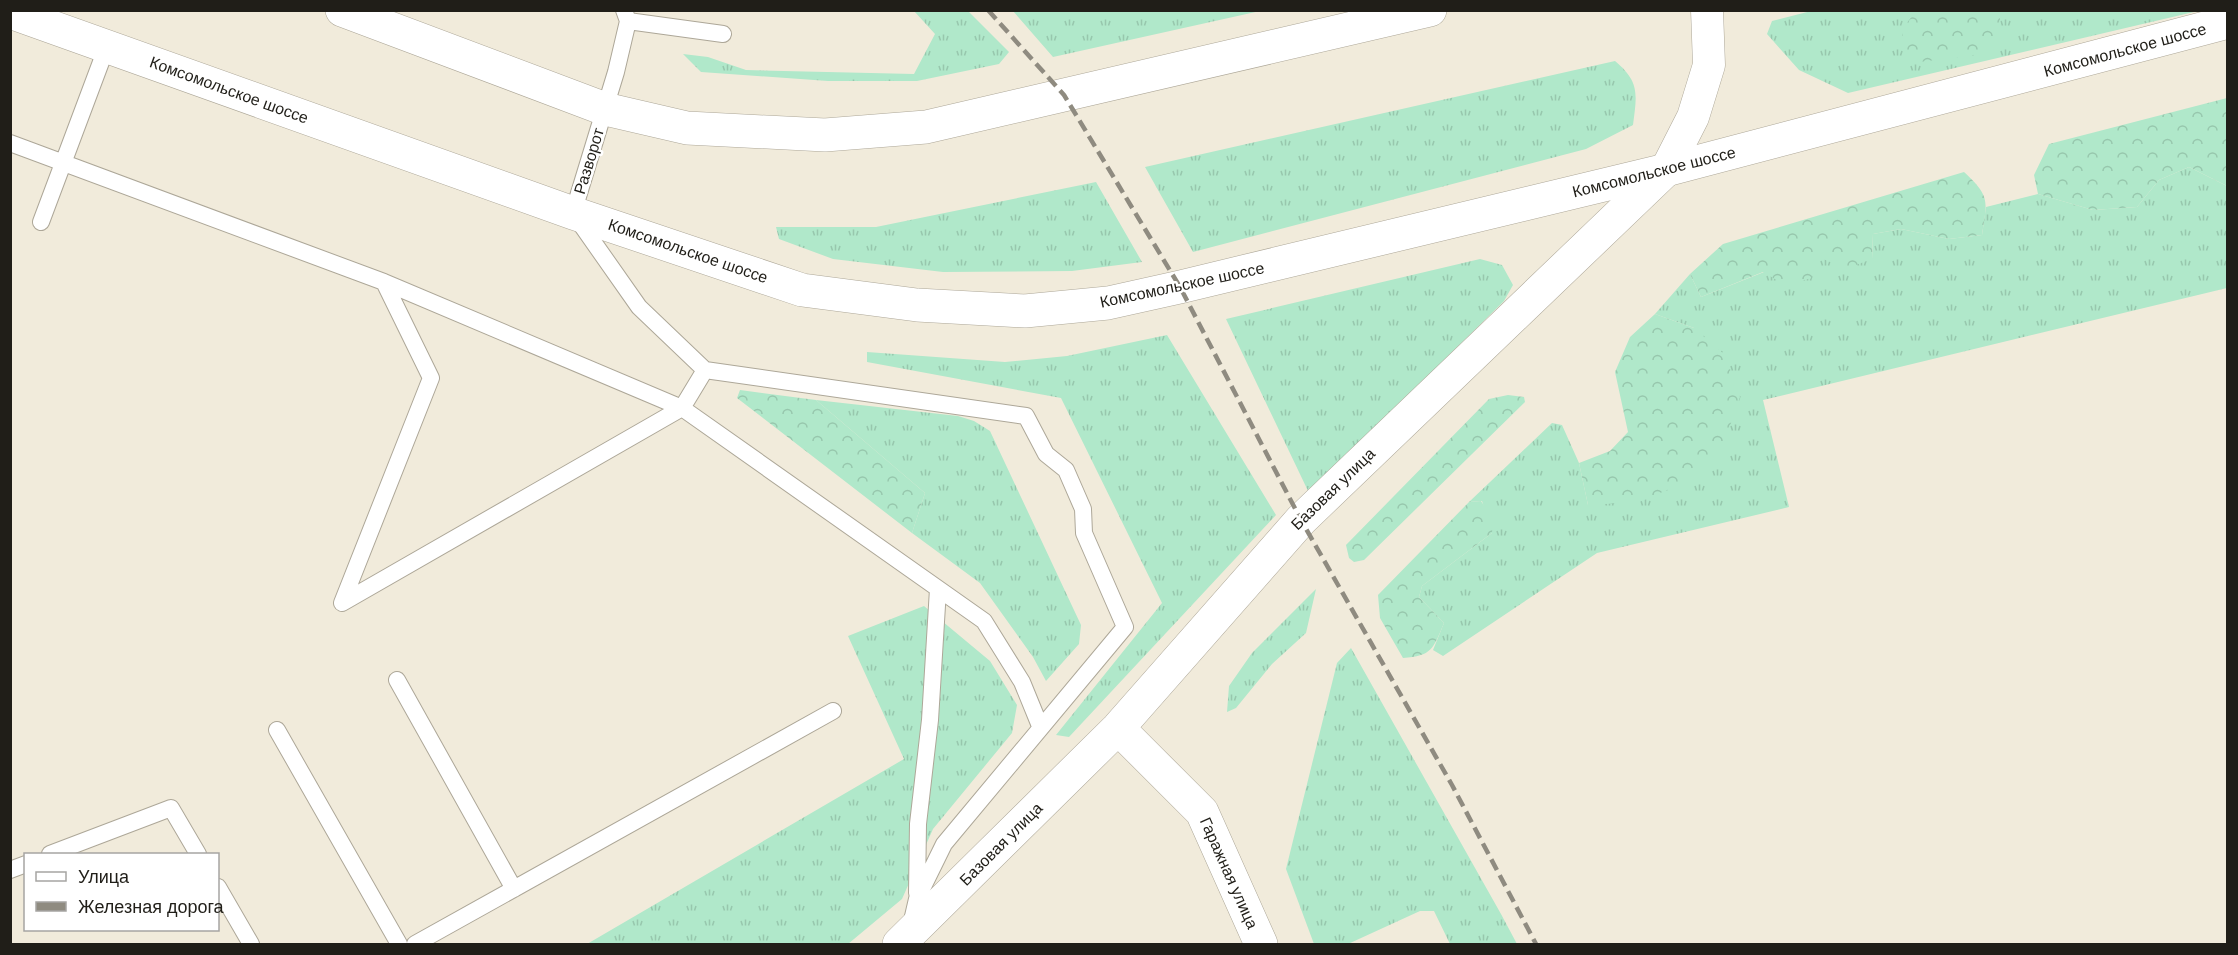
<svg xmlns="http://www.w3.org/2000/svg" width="2238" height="955" font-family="Helvetica,sans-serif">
<defs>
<pattern id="grass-tufts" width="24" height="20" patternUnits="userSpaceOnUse" patternTransform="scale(1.5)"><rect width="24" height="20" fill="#b0e8ca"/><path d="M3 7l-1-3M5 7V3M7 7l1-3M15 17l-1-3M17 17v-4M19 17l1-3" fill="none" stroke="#97c7ad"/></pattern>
<pattern id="forest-crowns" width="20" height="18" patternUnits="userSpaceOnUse" patternTransform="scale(1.5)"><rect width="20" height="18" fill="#b0e8ca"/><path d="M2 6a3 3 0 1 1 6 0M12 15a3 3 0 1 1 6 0" fill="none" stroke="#97c7ad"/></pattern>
</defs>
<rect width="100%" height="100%" fill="#f1ebdb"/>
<path fill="url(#grass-tufts)" d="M1815 10 2198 11 1848 93 1799 70 1767 34 1772 21Z
M914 11H968L1009 52 999 64 917 81H828L701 72 683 54 708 57 746 70 914 74 935 34Z
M1013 11H1260L1053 57Z
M1615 61C1640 82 1637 94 1633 125L1586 149 1193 252 1145 167Z
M2189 167 2227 186V288L1763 400 1789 507 1597 553 1443 656 1433 650 1444 623 1419 597 1422 586 1492 533 1482 501 1469 502 1552 423 1562 425 1579 463 1588 505 1694 328 1655 314 1690 274 1701 297 1764 272 1816 255 1872 259 1873 234 1901 229 1949 239 1982 235 1986 207 2038 194 2093 210 2137 207 2159 180Z
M1096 182 1142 262 1072 271 943 272 833 259 779 239 776 227H876Z
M1480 259 1502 265 1513 285 1504 301 1309 493 1226 319Z
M1167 335 1276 515 1069 737 1056 735 1162 603 1061 398 867 362V352L1005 362 1067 356Z
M816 400 958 416 974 421 990 431 1081 625 1079 644 1046 681 1033 657 980 583 912 533 925 493Z
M1316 589 1306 633 1272 664 1236 708 1227 712 1229 686 1252 653Z
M924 606 990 661 1017 705 1012 733 933 829 902 899 848 944H587L904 759 848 636Z
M1351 648 1501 914 1517 944H1450L1434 911H1420L1348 944H1314L1286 869 1337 663Z"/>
<path fill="url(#forest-crowns)" d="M1917 10 1999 11 2001 27 1994 47 1971 56 1919 62 1903 47 1902 29Z
M2227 98V186L2189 167 2159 180 2137 207 2093 210 2038 194 2034 175 2049 144Z
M1964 172C1991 197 1987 201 1982 235L1949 239 1901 229 1873 234 1872 259 1845 269 1817 256 1812 278 1785 285 1763 272 1701 297 1690 274 1723 244Z
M1655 314 1694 328 1725 355 1740 397 1724 443 1707 473 1639 502 1588 505 1579 463 1610 451 1628 432 1615 372 1630 337Z
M740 390 816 400 925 493 912 533 737 398Z
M1508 395 1524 397 1525 402 1364 560 1354 562 1349 558 1346 545 1489 399Z
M1481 501 1493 519 1492 533 1422 586 1419 597 1444 623C1433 649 1432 656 1403 658L1380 618 1378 595 1469 502Z"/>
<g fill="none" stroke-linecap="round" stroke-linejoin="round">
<g stroke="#ada798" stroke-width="18">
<path id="lane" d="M624 10 628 21 616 72 573 213 639 307 705 370 1026 416 1046 454 1066 470 1083 509 1084 533 1125 627 944 844 917 899 911 925
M628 21 723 34
M10 143 384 282 682 408
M41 222 107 46
M384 282 431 378 342 603 682 408
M705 370 682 408 984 621 1022 682 1040 726
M397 680 514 889
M277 730 399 944
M50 854 171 808 198 854
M10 870 26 864
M218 887 251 944
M917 893 918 824 930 720 938 589
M415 944 833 711"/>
</g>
<g stroke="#ada798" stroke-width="33">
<path id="street" d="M1666 170 1693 117 1709 65 1707 10"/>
</g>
<g stroke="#ada798" stroke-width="34">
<path id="secondary" d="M1118 728 1202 812 1261 944
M899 944 1118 728 1301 520 1666 170"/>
</g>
<g stroke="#ada798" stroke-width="34">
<path id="primary" d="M342 10 605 109 687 128 825 135 926 127 1430 10
M10 12 573 213 802 290 917 305 1025 311 1108 303 1180 287 1666 170 2228 22"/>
</g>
<use href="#lane" stroke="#fff" stroke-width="16"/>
<use href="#street" stroke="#fff" stroke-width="32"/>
<use href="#secondary" stroke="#fff" stroke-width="33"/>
<use href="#primary" stroke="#fff" stroke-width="33"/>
<path stroke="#8f8b80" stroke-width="4.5" stroke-dasharray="12 6" stroke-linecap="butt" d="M988 10 1064 95 1180 287 1301 520 1452 785 1536 944"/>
</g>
<g text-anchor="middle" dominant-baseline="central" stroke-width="5" stroke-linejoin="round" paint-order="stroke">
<g font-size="16" fill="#201e18" stroke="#fff">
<text transform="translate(2125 50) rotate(-15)">Комсомольское шоссе</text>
<text transform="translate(229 90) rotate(20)">Комсомольское шоссе</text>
<text transform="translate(589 161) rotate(-73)">Разворот</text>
<text transform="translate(1654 172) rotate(-14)">Комсомольское шоссе</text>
<text transform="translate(688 251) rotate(19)">Комсомольское шоссе</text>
<text transform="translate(1182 285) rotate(-12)">Комсомольское шоссе</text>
<text transform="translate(1333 489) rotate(-44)">Базовая улица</text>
<text transform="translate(1001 844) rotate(-45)">Базовая улица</text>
<text transform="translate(1229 873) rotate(66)">Гаражная улица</text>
</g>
</g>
<rect width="2238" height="955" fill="none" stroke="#201e18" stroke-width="24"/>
<rect x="24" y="853" width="195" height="78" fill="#ffffff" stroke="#a6a5a3" stroke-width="1.5"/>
<rect x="36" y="872" width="30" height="9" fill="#ffffff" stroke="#a6a5a3" stroke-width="1.5"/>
<text x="78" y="883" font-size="18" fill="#201e18">Улица</text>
<rect x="36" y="902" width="30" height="9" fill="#8f8b80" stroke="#a6a5a3" stroke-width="1.5"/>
<text x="78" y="913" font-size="18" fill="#201e18">Железная дорога</text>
</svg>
